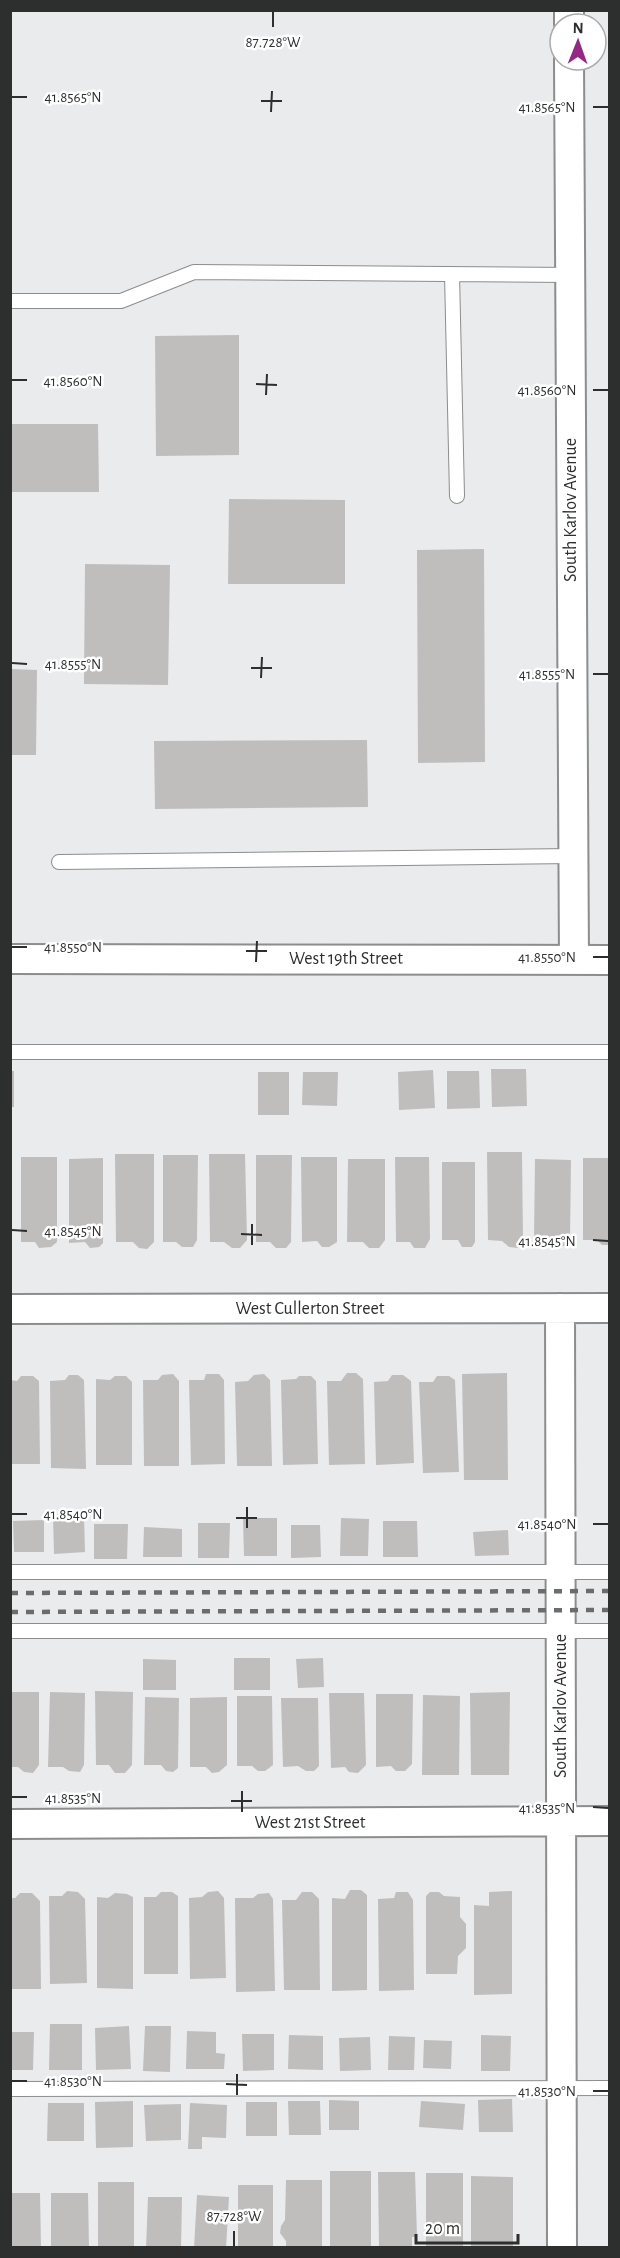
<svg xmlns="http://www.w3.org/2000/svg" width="620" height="2258" font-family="'Alegreya Sans',sans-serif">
<rect width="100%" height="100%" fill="#e9ebed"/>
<path fill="#c0bdbd" d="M239 335V455L156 456 155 336Z
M10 424H98L99 492H10Z
M229 499 345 500V584H228Z
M484 549 485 762 418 763 417 550Z
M85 564 170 565 168 685 84 684Z
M10 669 37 670 36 755H10Z
M367 740 368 807 155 809 154 741Z
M491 1069H526L527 1106 492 1107Z
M433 1070 435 1108 399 1110 398 1072Z
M10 1071H14V1107H10Z
M447 1071H479L480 1108 447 1109Z
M258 1072H289V1115H258Z
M303 1072H338L337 1106 302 1105Z
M487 1152H522L523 1241 518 1248 509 1247 502 1241 488 1240Z
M115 1154H154V1242L147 1249 139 1248 133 1242H116Z
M209 1154H245L247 1240 240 1248H232L224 1242H210Z
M163 1155H198L197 1240 193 1247H182L176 1242H163Z
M256 1155H292L291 1242 286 1248H276L270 1242H256Z
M21 1157H57V1242L51 1247 39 1248 35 1242H21Z
M301 1157H337V1242L329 1247H322L317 1241 302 1242Z
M395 1157H429L430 1239 425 1248H414L410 1242H396Z
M103 1158V1243L99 1247 90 1248 85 1242 69 1243V1159Z
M583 1158H610V1245H602L597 1240H583Z
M348 1159H385V1240L379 1248H369L363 1242H347Z
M535 1159 571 1160 570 1240 565 1246H555L549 1240H534Z
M442 1162H475V1242L472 1247H462L458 1240H442Z
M347 1373H356L363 1379 365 1464 329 1465 327 1381H341Z
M507 1373 508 1480H464L462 1374Z
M173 1374 179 1381V1466H144L143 1380H158L162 1375Z
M206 1374H219L224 1380 225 1464 191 1465 189 1380H204Z
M264 1374 270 1380 272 1466H237L235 1382 248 1381 254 1375Z
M69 1375H78L84 1380 86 1469 51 1468 50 1381 65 1380Z
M392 1375H403L411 1381 414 1463 376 1465 374 1382 388 1381Z
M21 1376H33L39 1381 40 1464H10V1380L17 1381Z
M115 1376H126L132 1382V1465H96V1379L110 1380Z
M299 1376H311L316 1381 318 1464 283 1465 281 1380 296 1379Z
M437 1376H449L455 1380 459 1472 423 1473 419 1382H433Z
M53 1516H84L85 1552 54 1554Z
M243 1518H277V1556H244Z
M341 1518 369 1519 368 1556H340Z
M44 1520V1552H14L13 1521Z
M383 1521H417L418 1557H383Z
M198 1523H230L229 1558H198Z
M94 1524H128L127 1559H94Z
M291 1525H320L321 1557 291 1558Z
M144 1527 182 1529V1557H143Z
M508 1530 509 1555 475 1556 473 1532Z
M234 1658H270V1690H234Z
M323 1658 324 1687 298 1688 296 1659Z
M143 1659 176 1660V1690H143Z
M95 1691 133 1692 132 1765 125 1773H115L109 1765H96Z
M10 1692H39V1765L33 1773 24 1772 18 1767H10Z
M50 1692 85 1693 84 1765 80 1772 69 1771 63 1767H48Z
M510 1692 509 1775H471L470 1693Z
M329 1693H364L366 1765 358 1773 349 1772 345 1767 331 1768Z
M376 1694H413L412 1764 405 1771H396L391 1766 376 1767Z
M423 1695 460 1696 459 1775H422Z
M237 1696H272L273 1765 265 1771H258L252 1766H237Z
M145 1697 179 1698 178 1768 173 1772 166 1771 161 1765H144Z
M227 1697V1765L219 1772 212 1773 206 1767H190V1698Z
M281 1698H318L319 1766 314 1771H306L298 1766 283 1767Z
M350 1890H361L367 1895V1990L332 1991V1898L345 1899Z
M67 1891 78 1892 85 1899 87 1983 50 1984 49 1896H62Z
M218 1891 224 1898 226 1978 190 1979 189 1898 202 1897 208 1892Z
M512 1891V1994L474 1995V1905L489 1906V1892Z
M161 1892H172L178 1896V1974H144V1897H156Z
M302 1892H312L319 1899 320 1990H284L282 1900H296Z
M396 1892H408L413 1900 414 1990 379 1991 378 1899 394 1898Z
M430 1892H439L444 1896 460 1897V1917L466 1924V1948L458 1956 457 1974H426V1896Z
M20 1893H32L40 1901 41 1989H10V1898H15Z
M115 1893 127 1894 133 1897V1989L97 1988V1897L108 1898Z
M269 1893 273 1899 275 1991 236 1992 235 1898H253L258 1894Z
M50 2024H82V2070H49Z
M129 2026 131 2069 96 2070 95 2028Z
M145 2026H171L170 2072 143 2071Z
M187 2031 216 2032V2053L225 2054 224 2069H186Z
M10 2032H34L33 2070H10Z
M242 2034H274V2070L243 2071Z
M289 2035 323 2036V2070L288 2069Z
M481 2035 511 2036 510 2071H481Z
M389 2036 415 2037 414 2070H388Z
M370 2037 371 2070 340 2071 339 2038Z
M424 2040 452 2041 451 2069 423 2068Z
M512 2099 513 2132H479L478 2100Z
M329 2100 359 2101V2130H329Z
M133 2101V2147L96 2148 95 2102Z
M288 2101H320L321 2135H289Z
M421 2101 465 2104 463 2130 419 2127Z
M246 2102H277V2136H246Z
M48 2103H84V2141H47Z
M190 2103 227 2105 226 2138 202 2137V2149H188Z
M181 2104V2140L146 2141 144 2105Z
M330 2171H371V2248H330Z
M378 2172H415L417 2237H412V2248H379Z
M426 2173H463V2248H426Z
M471 2176 513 2177V2248H471Z
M286 2180H322V2248H286V2241L280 2233 281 2226 285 2220Z
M98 2182H134V2248H98Z
M238 2185H273V2248H238Z
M10 2193H40L41 2248H10Z
M51 2193H88L89 2248H51Z
M197 2195 229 2197 226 2248H194Z
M148 2197H182L181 2248H146Z"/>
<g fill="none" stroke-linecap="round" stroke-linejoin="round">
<g stroke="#8b8d8e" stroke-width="16">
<path id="service" d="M452 274 457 496
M10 301H121L194 272 570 275
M59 862 574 856
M10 1052H610
M10 1572H610
M10 1631H610
M10 2089 610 2088"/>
</g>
<g stroke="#8b8d8e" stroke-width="32">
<path id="minor" d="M569 10V24
M569 60 574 960
M10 959 610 960
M560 1308 562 2248
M10 1309 610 1308
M10 1824 610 1821"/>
</g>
<use href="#service" stroke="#fff" stroke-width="14"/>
<use href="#minor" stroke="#fff" stroke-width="28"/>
<path stroke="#6b6c6d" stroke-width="4.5" stroke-dasharray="8 8" stroke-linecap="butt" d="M10 1593 610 1591
M10 1612 610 1610"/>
</g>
<path fill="none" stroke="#2d2e2e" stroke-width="2" d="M273 27V12M12 97H27M261 101H282M593 107H608M271 112 272 91M12 380H27M256 384 277 385M593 390H608M266 395 267 374M12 663 27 664M251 668H272M593 674H608M261 678 262 657M12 947H27M246 951H267M593 957H608M256 962 257 941M12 1230 27 1231M241 1234 262 1235M593 1240 608 1241M252 1245V1224M12 1514H27M236 1518H257M593 1524H608M247 1528V1507M12 1797H27M231 1801H252M593 1807 608 1808M242 1812V1791M12 2081H27M226 2084 247 2085M593 2091H608M237 2095V2074M234 2246V2231"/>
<g text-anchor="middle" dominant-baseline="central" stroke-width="5" stroke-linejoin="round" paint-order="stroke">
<g font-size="18" fill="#2d2e2e" stroke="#fff">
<text transform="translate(571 510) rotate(-90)">South Karlov Avenue</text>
<text x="346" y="959">West 19th Street</text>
<text x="310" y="1309">West Cullerton Street</text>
<text transform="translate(561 1706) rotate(-90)">South Karlov Avenue</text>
<text x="310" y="1823">West 21st Street</text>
</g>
</g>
<g font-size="15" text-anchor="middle" fill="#2d2e2e" stroke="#fff" stroke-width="5" stroke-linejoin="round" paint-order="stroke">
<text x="273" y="47">87.728°W</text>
<text x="73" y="102">41.8565°N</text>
<text x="547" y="112">41.8565°N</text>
<text x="73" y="386">41.8560°N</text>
<text x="547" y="395">41.8560°N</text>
<text x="73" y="669">41.8555°N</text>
<text x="547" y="679">41.8555°N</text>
<text x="73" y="952">41.8550°N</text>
<text x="547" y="962">41.8550°N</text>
<text x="73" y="1236">41.8545°N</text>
<text x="547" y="1246">41.8545°N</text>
<text x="73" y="1519">41.8540°N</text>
<text x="547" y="1529">41.8540°N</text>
<text x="73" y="1803">41.8535°N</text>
<text x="547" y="1813">41.8535°N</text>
<text x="73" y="2086">41.8530°N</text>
<text x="547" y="2096">41.8530°N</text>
<text x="234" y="2221">87.728°W</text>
</g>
<rect width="620" height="2258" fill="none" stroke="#2d2e2e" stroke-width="24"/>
<g transform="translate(578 42) rotate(1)"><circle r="28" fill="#ffffff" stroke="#ababab" stroke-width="1.5"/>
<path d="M0-4.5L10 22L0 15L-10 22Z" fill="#972786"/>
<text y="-9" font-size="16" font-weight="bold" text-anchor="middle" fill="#2d2e2e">N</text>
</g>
<path d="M416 2234v9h102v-9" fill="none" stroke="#2d2e2e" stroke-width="3"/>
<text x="425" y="2234" font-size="18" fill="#2d2e2e" stroke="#ffffff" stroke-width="4.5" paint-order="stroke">20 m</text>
</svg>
